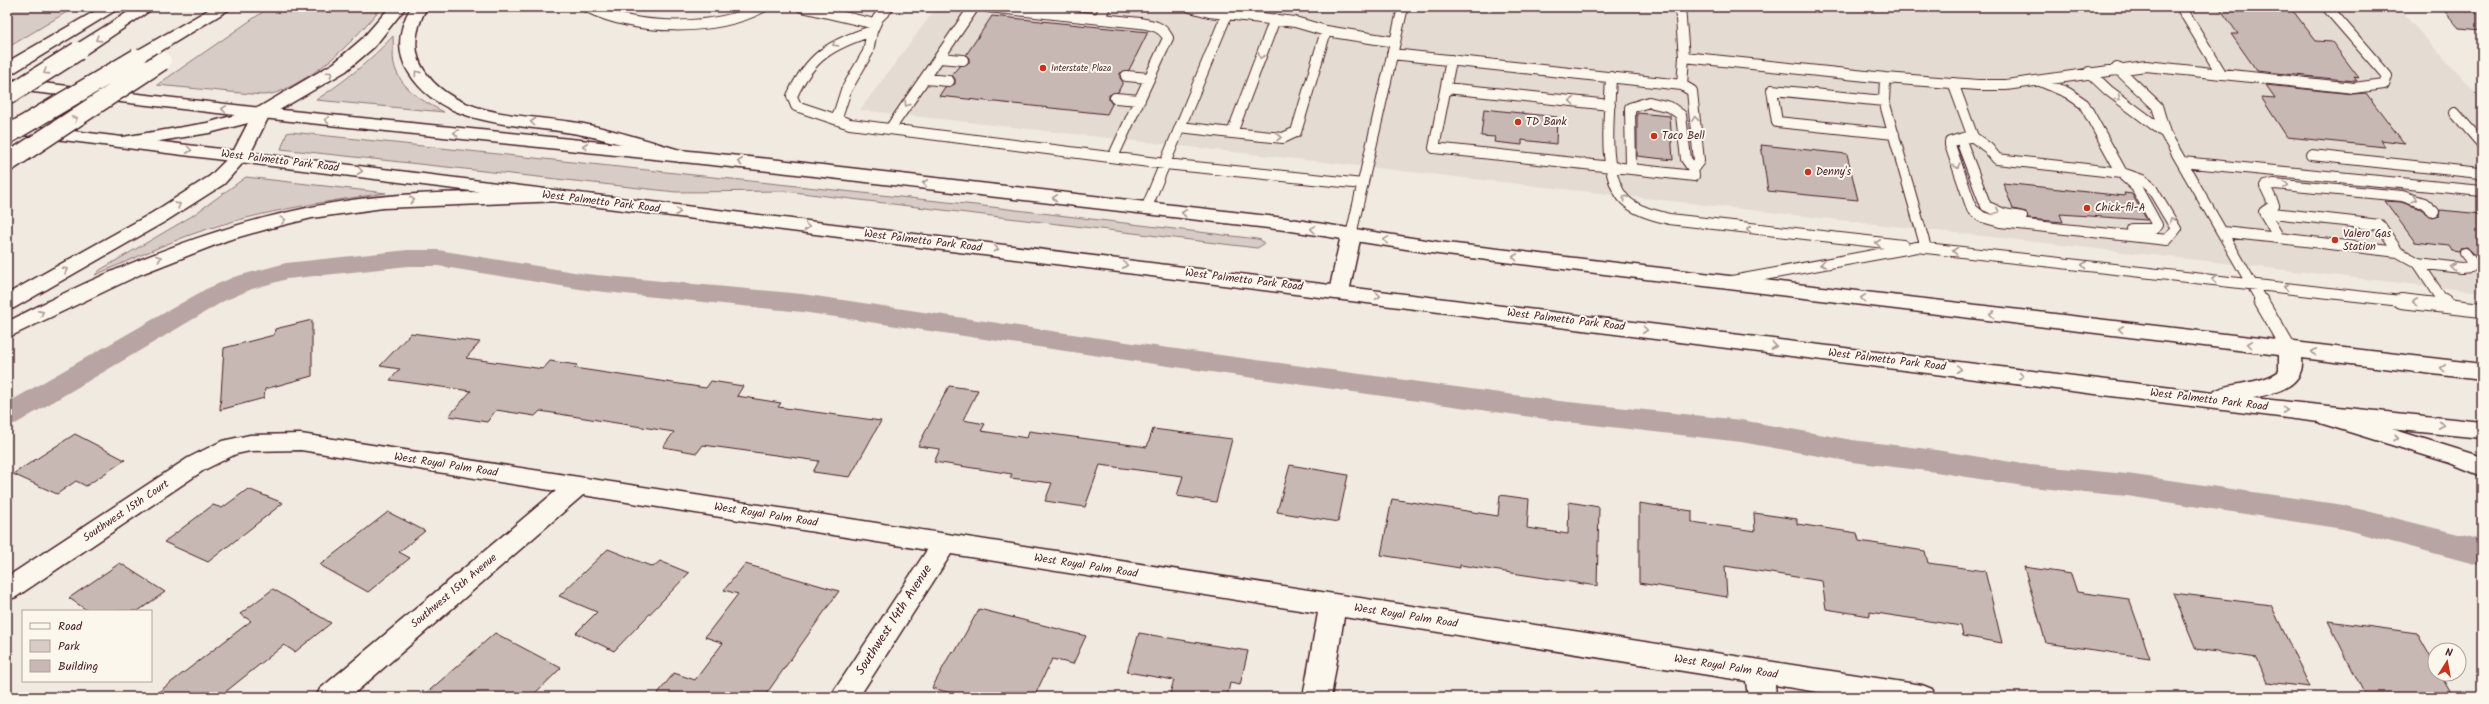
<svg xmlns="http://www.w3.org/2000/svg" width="2489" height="704" font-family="Kalam,sans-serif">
<rect width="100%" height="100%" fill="#f0eae0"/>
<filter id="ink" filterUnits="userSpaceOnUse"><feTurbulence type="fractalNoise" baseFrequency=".025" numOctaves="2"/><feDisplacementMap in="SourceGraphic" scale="8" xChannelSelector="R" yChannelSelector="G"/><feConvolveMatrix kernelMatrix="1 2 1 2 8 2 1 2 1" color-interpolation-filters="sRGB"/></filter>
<g filter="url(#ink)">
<path fill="#e4dbd2" d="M937 7H2397L2482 100V292L860 110Z"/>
<path fill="#d8ccc6" stroke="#917678" d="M7 7H75L7 48Z
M270 7H382C355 38 333 63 297 83 286 89 275 95 262 95L157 85Z
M393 36C394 45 392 56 394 64 400 89 424 102 444 112L316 100C345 81 370 61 393 36Z
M291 132 975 205 1257 239 1261 240 1264 244 1257 248 785 191 676 192 281 149 287 133Z
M246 177 386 193C320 202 250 213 187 236 156 248 126 262 95 275L100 270 192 216Z"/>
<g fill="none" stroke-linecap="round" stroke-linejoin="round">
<path fill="#b8a4a2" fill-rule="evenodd" d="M408 250H438L586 274 802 294 1147 345 1559 401 1741 420 1852 440 1936 450 2030 465 2127 474 2343 505 2482 540V566L2343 529 2127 496 2030 487 1936 472 1852 462 1741 442 1559 421 1147 363 802 312 586 290 438 266H408L287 279 252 289 224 301 17 423 7 426V403L206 289 234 277 286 263Z"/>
</g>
<path fill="#c8b8b3" stroke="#4a1f2b" d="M2219 7H2290L2316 41 2332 42 2359 78 2354 77 2357 81H2354L2257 71 2231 34H2238Z
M2441 7H2482V30L2459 28Z
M992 16 1148 32 1129 70 1120 73V78L1123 82 1118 92 1109 95V100L1112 104 1107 114 939 96 945 87 955 84V79L952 75 959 66 969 63V58L966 55Z
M2266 85 2353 94 2366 93 2404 143 2381 140 2385 147 2287 137 2261 97 2275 98Z
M1484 109 1557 117 1556 144 1522 140V145L1494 142 1495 137 1481 136Z
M1637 113 1670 116 1673 160 1637 156Z
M1761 145 1847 154 1858 200 1768 191Z
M2003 183 2125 196 2124 193 2132 194 2147 220 2060 214 2063 222 2028 219 2026 212 2013 209Z
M2385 201 2401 202 2421 209 2433 218 2439 216 2440 210 2482 214V254H2474L2467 247 2461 248 2459 252 2452 251 2449 246 2415 242Z
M312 320V376L265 389 264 398 220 410 224 348 274 335 275 329Z
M411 333 480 342 466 358 543 369 550 361 577 365 574 368 706 388 711 381 743 386 737 396 781 403 778 407 881 421 850 477 813 472 819 461 703 445 697 453 663 447 674 432 540 411 535 416 496 410 487 422 449 416 471 391 390 380 400 369 380 366Z
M949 386 978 390 963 420 985 424 981 431 1027 438 1029 431 1147 447 1153 429 1232 439 1216 502 1177 496 1183 476 1100 465 1085 507 1045 501 1052 483 1010 478 1012 474 934 462 940 449 918 446Z
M75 434 125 460 86 486 76 481 57 494 13 474Z
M1290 465 1348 475 1338 522 1277 512Z
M248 489 283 503 208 562 164 542 213 505 222 508Z
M1500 495 1529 499 1527 528 1568 534 1569 502 1599 507 1597 586 1460 565V568L1381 555 1392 499 1498 516Z
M1639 503 1692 511V522L1755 531 1754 513 1797 519V524L1857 533 1859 541 1925 551 1928 563 1985 571 2002 643 1963 636 1961 626 1870 612V616L1826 609 1822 581 1725 566 1727 597 1639 583Z
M388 512 425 531 399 552 410 558 368 592 320 565Z
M608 549 653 567 660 561 689 573 614 651 576 633 597 612 559 596Z
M120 563 165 592 138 611H88L69 598Z
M745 564 839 591 764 697H655L674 673 695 680 723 643 705 637 738 594 724 590Z
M2024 567 2071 574 2077 592 2129 599 2150 658 2046 643Z
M273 589 331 623 295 652 284 645 219 697H152L251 621 240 614Z
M2173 593 2271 605 2310 687 2267 682 2257 658 2196 649Z
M979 609 1086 636 1073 664 1052 659 1034 697H966L932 688 952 651 955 652Z
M2328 621 2417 633 2435 665V674H2440L2453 697H2366Z
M495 633 561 668 531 697H422Z
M1139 633 1248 651 1240 685 1230 683 1227 697H1169L1174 680 1127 672Z"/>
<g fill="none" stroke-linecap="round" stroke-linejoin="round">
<g stroke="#4a1f2b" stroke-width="12">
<path id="service-far1" d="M587 7C636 31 715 32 763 7
M802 7 875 24
M988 7 1140 23C1152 25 1162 26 1168 38L1113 157
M1190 7 1209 12 1295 22 1326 31 1395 42
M2181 7 2221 73
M1099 19 1105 7
M1275 19 1232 133 1283 138 1296 132 1326 31
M872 31C832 44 810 56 792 96L796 106 850 124 1165 164 1363 184
M1392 54 1682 85 1684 57 1680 7
M1684 57 1885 78 1978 85H2006L2146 66 2354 88 2384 84 2387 76 2327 7
M939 58 963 60
M1451 60 1434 148 1631 169
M2117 68 2157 106 2165 133 2262 302
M2089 72 2109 91 2165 133
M1126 76 1149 78
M1611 77C1610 111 1600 173 1625 200 1636 211 1654 215 1669 219L1903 245
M1885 78 1884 101 1926 248
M925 79 949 81
M1953 83 1973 137 1988 148 1997 159 2122 173 2084 104 2068 93 2040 81
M1682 85 1692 91 1699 161 1693 169
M1446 88 1610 105
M1115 98 1140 100
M1884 101 1772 90 1777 122 1894 134
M1649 102 1670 107 1681 115 1686 159 1693 169 1694 176 1631 169 1630 108Z
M2455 113 2482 144
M837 118 846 90 868 52 872 31 878 18 889 7
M1180 127 1232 133
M890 129 974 7
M1970 137 1963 138V146L1986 206 2004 214 2022 217
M1963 138 1950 142V145L1972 209 1982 217 2000 222 2167 240 2176 229 2151 187 2142 180 2122 173
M2311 155 2480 173 2482 176
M2182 162 2482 191
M2124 176 2136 187 2157 225 2154 229H2132
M1146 209 1227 14
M2264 212 2274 205 2265 186 2274 184 2402 196 2424 203 2434 212
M2223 232 2279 238 2264 212 2380 225 2398 252 2418 263 2444 302
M1351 235 1403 7
M2279 238 2398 252
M2418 263 2461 268 2471 267V261L2465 253
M1732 281 1917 247 2410 302"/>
</g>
<g stroke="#4a1f2b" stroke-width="16">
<path id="service" d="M2261 301 2289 349
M2401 301 2482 310
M2444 301 2447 306"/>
</g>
<g stroke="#4a1f2b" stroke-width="3">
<path id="minor" d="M1351 229 1358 231 1361 235 1349 292 1346 297 1339 299 1332 297 1329 292 1341 235 1344 231Z
M301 434 1922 685 1932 689 1936 697H1847L1775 685 1776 697H1748L1746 681 1344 617 1331 697H1303L1318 613 951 554 859 697H830L927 550 583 495 350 697H316L320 689 556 491 301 450 250 451 236 454 204 470 16 597 7 600V577L188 458 222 441 250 435Z"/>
</g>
<g stroke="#4a1f2b" stroke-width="3">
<path id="tertiary" d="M2328 409 2482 457V476L2450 463 2320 423 2316 417 2320 411Z"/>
</g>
<g stroke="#4a1f2b" stroke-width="3">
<path id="primary" d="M7 79 262 108 779 160 1285 218 1438 242 2482 364V380L2302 358C2305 387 2275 393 2253 398L2482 422V438L2319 422 7 133V123L2213 393C2220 383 2263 385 2279 371V355L1438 254 1285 230 779 172 262 118 7 89Z"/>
</g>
<g stroke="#4a1f2b" stroke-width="3">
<path id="motorway" d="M102 7H121L13 73 7 74V62Z
M136 7H155L84 55H72L70 51 72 47Z
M213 7H233L143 62H131L129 58 131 54Z
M390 7H406L374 47 346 71 269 116 249 156 224 184 166 221 14 308 7 310V294L152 213 210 176 232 154 248 123 209 133 123 147 117 146 114 142 117 138 207 123 256 109 334 63 362 39Z
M411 7H427C416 27 411 50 424 70 456 120 532 114 584 124 619 131 652 142 687 152L689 156 687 160 680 162C647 153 616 141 583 135 525 123 444 130 409 73 395 51 399 28 411 7Z
M555 191 562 193 565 197 562 201 383 208 312 218 271 228 228 240 141 274 7 338V322C118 264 234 216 359 199 424 191 490 192 555 191Z"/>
</g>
<use href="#service-far1" stroke="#fbf7ec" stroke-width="10"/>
<use href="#service" stroke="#fbf7ec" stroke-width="14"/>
<use href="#minor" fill="#fbf7ec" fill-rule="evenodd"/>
<use href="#tertiary" fill="#fbf7ec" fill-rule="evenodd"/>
<use href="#primary" fill="#fbf7ec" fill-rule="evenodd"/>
<use href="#motorway" fill="#fbf7ec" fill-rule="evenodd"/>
<g stroke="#4a1f2b" stroke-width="21" stroke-linecap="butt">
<path id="motorway-bridge" d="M7 96 78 51
M7 135 137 58
M7 163 162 61"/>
</g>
<use href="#motorway-bridge" stroke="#fbf7ec" stroke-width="18"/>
</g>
<defs><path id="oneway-chevron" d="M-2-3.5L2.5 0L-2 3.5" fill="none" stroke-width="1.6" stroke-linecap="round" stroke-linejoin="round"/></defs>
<g stroke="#ab9695">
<use href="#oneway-chevron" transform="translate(98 39) rotate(148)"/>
<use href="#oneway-chevron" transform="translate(835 44) rotate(148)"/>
<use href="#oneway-chevron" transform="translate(1261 56) rotate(110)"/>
<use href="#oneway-chevron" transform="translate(46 72) rotate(148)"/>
<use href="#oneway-chevron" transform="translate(417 73) rotate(-125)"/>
<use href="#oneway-chevron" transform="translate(330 74) rotate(-34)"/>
<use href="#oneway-chevron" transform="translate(2118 98) rotate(38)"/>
<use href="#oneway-chevron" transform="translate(1572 101) rotate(-174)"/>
<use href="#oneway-chevron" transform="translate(907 104) rotate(124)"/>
<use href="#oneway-chevron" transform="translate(224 109) rotate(-173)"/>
<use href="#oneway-chevron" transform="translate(75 119) rotate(-33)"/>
<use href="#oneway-chevron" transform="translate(1695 119) rotate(-96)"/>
<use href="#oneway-chevron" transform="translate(327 120) rotate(-174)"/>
<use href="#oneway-chevron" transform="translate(533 122) rotate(-173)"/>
<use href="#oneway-chevron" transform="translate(456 133) rotate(-174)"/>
<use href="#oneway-chevron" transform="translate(1279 137)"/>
<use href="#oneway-chevron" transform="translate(585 146) rotate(-174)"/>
<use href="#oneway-chevron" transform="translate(189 150) rotate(7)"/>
<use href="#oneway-chevron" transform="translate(740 162) rotate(-174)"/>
<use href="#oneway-chevron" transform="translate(1957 166) rotate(71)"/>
<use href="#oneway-chevron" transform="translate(360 171) rotate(7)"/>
<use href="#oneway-chevron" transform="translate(925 183) rotate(-173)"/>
<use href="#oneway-chevron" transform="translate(2286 185) rotate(5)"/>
<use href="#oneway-chevron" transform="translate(1055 198) rotate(-173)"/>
<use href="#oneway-chevron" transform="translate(1625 198) rotate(-132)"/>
<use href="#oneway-chevron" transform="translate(2415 199) rotate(17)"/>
<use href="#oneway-chevron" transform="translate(412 200) rotate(-4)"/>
<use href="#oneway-chevron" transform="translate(178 205) rotate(-32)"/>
<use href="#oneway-chevron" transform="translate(1997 211) rotate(22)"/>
<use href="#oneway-chevron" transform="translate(678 212) rotate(7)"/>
<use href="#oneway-chevron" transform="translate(1184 213) rotate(-174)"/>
<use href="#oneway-chevron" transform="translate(283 220) rotate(-14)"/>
<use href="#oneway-chevron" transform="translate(2172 220) rotate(-116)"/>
<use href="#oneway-chevron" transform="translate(807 227) rotate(7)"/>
<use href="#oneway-chevron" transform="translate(1313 229) rotate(-171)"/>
<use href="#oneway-chevron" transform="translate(1749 229) rotate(-174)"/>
<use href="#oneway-chevron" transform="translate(1386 240) rotate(-171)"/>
<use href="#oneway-chevron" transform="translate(1878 243) rotate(-174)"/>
<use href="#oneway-chevron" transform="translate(996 249) rotate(7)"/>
<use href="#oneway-chevron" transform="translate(1955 251) rotate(-174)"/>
<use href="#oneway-chevron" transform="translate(1515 257) rotate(-173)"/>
<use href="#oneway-chevron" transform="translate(159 258) rotate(-20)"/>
<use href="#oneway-chevron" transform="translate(1823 264) rotate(170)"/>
<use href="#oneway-chevron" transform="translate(1125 265) rotate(7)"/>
<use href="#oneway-chevron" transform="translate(2084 265) rotate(-174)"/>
<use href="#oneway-chevron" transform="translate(2453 267) rotate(-174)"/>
<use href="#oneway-chevron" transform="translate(65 270) rotate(-29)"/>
<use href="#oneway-chevron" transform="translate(2214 279) rotate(-174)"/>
<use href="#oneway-chevron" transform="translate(2286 287) rotate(-173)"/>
<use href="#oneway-chevron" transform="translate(1378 296) rotate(7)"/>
<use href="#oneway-chevron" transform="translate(1863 298) rotate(-173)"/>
<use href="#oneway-chevron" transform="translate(2415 302) rotate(-173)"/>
<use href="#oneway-chevron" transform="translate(41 313) rotate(-27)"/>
<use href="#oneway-chevron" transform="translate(1992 314) rotate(-173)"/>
<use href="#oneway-chevron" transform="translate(2121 329) rotate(-173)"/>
<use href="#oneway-chevron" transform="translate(1645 330) rotate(7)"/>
<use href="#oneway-chevron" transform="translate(2250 344) rotate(-173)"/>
<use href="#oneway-chevron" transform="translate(1774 346) rotate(7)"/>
<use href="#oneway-chevron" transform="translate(2314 352) rotate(-173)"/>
<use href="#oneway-chevron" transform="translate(2443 368) rotate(-173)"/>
<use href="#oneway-chevron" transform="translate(1959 369) rotate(7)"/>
<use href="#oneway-chevron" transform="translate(2021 376) rotate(7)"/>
<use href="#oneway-chevron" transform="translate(2285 410) rotate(7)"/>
<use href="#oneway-chevron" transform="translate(2441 425) rotate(7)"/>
<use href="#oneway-chevron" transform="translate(2396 438) rotate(17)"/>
</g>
</g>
<g fill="#c8321e" stroke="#fbf7ec" stroke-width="1.5">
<circle cx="1043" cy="68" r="4"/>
<circle cx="1518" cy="122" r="4"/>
<circle cx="1654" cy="136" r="4"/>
<circle cx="1808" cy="172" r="4"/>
<circle cx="2087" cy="208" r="4"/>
<circle cx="2335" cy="240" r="4"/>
</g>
<g text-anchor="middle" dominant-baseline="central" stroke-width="4" stroke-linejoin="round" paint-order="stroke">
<g font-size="9" fill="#4a1f2b" stroke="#fbf7ec" text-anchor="start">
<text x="1051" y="68">Interstate Plaza</text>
</g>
<g font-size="11" fill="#4a1f2b" stroke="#fbf7ec" text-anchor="start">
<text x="1526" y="122">TD Bank</text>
<text x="1662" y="136">Taco Bell</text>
<text x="1816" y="172">Denny's</text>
<text x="2095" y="208">Chick-fil-A</text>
<text x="2343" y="234">Valero Gas<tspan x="2343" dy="13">Station</tspan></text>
</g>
<g font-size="11" fill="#4a1f2b" stroke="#fbf7ec">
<text transform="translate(280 161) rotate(7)">West Palmetto Park Road</text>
<text transform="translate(601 202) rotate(7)">West Palmetto Park Road</text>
<text transform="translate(923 241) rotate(7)">West Palmetto Park Road</text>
<text transform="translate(1244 280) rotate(7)">West Palmetto Park Road</text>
<text transform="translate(1566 320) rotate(7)">West Palmetto Park Road</text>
<text transform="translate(1887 360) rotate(7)">West Palmetto Park Road</text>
<text transform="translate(2209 400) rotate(7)">West Palmetto Park Road</text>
<text transform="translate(446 465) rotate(9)">West Royal Palm Road</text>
<text transform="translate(126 511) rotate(-34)">Southwest 15th Court</text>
<text transform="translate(766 515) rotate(9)">West Royal Palm Road</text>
<text transform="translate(1086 566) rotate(9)">West Royal Palm Road</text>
<text transform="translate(454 591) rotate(-40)">Southwest 15th Avenue</text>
<text transform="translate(1406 616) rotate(9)">West Royal Palm Road</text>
<text transform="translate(1726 667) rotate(9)">West Royal Palm Road</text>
</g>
<g font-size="13" fill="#4a1f2b" stroke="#fbf7ec">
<text transform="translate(894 620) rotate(-57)">Southwest 14th Avenue</text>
</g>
</g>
<rect width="2489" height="704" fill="none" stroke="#fbf7ec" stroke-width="24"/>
<rect x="12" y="12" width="2465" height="680" fill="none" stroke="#4a1f2b" stroke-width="1.5" filter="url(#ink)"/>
<rect x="22" y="610" width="130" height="72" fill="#fbf7ec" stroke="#b4a19f"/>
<rect x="30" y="623" width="20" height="6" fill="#fbf7ec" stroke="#b4a19f"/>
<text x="58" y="630" font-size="12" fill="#4a1f2b">Road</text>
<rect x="30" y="640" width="20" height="12" fill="#d8ccc6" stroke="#b4a19f"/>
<text x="58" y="650" font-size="12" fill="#4a1f2b">Park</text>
<rect x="30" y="660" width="20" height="12" fill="#c8b8b3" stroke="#b4a19f"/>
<text x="58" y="670" font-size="12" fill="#4a1f2b">Building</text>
<g transform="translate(2447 662) rotate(11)"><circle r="19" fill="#fbf7ec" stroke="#b4a19f"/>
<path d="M0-3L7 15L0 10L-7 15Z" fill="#c8321e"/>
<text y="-6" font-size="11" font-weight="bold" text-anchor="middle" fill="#4a1f2b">N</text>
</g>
</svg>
